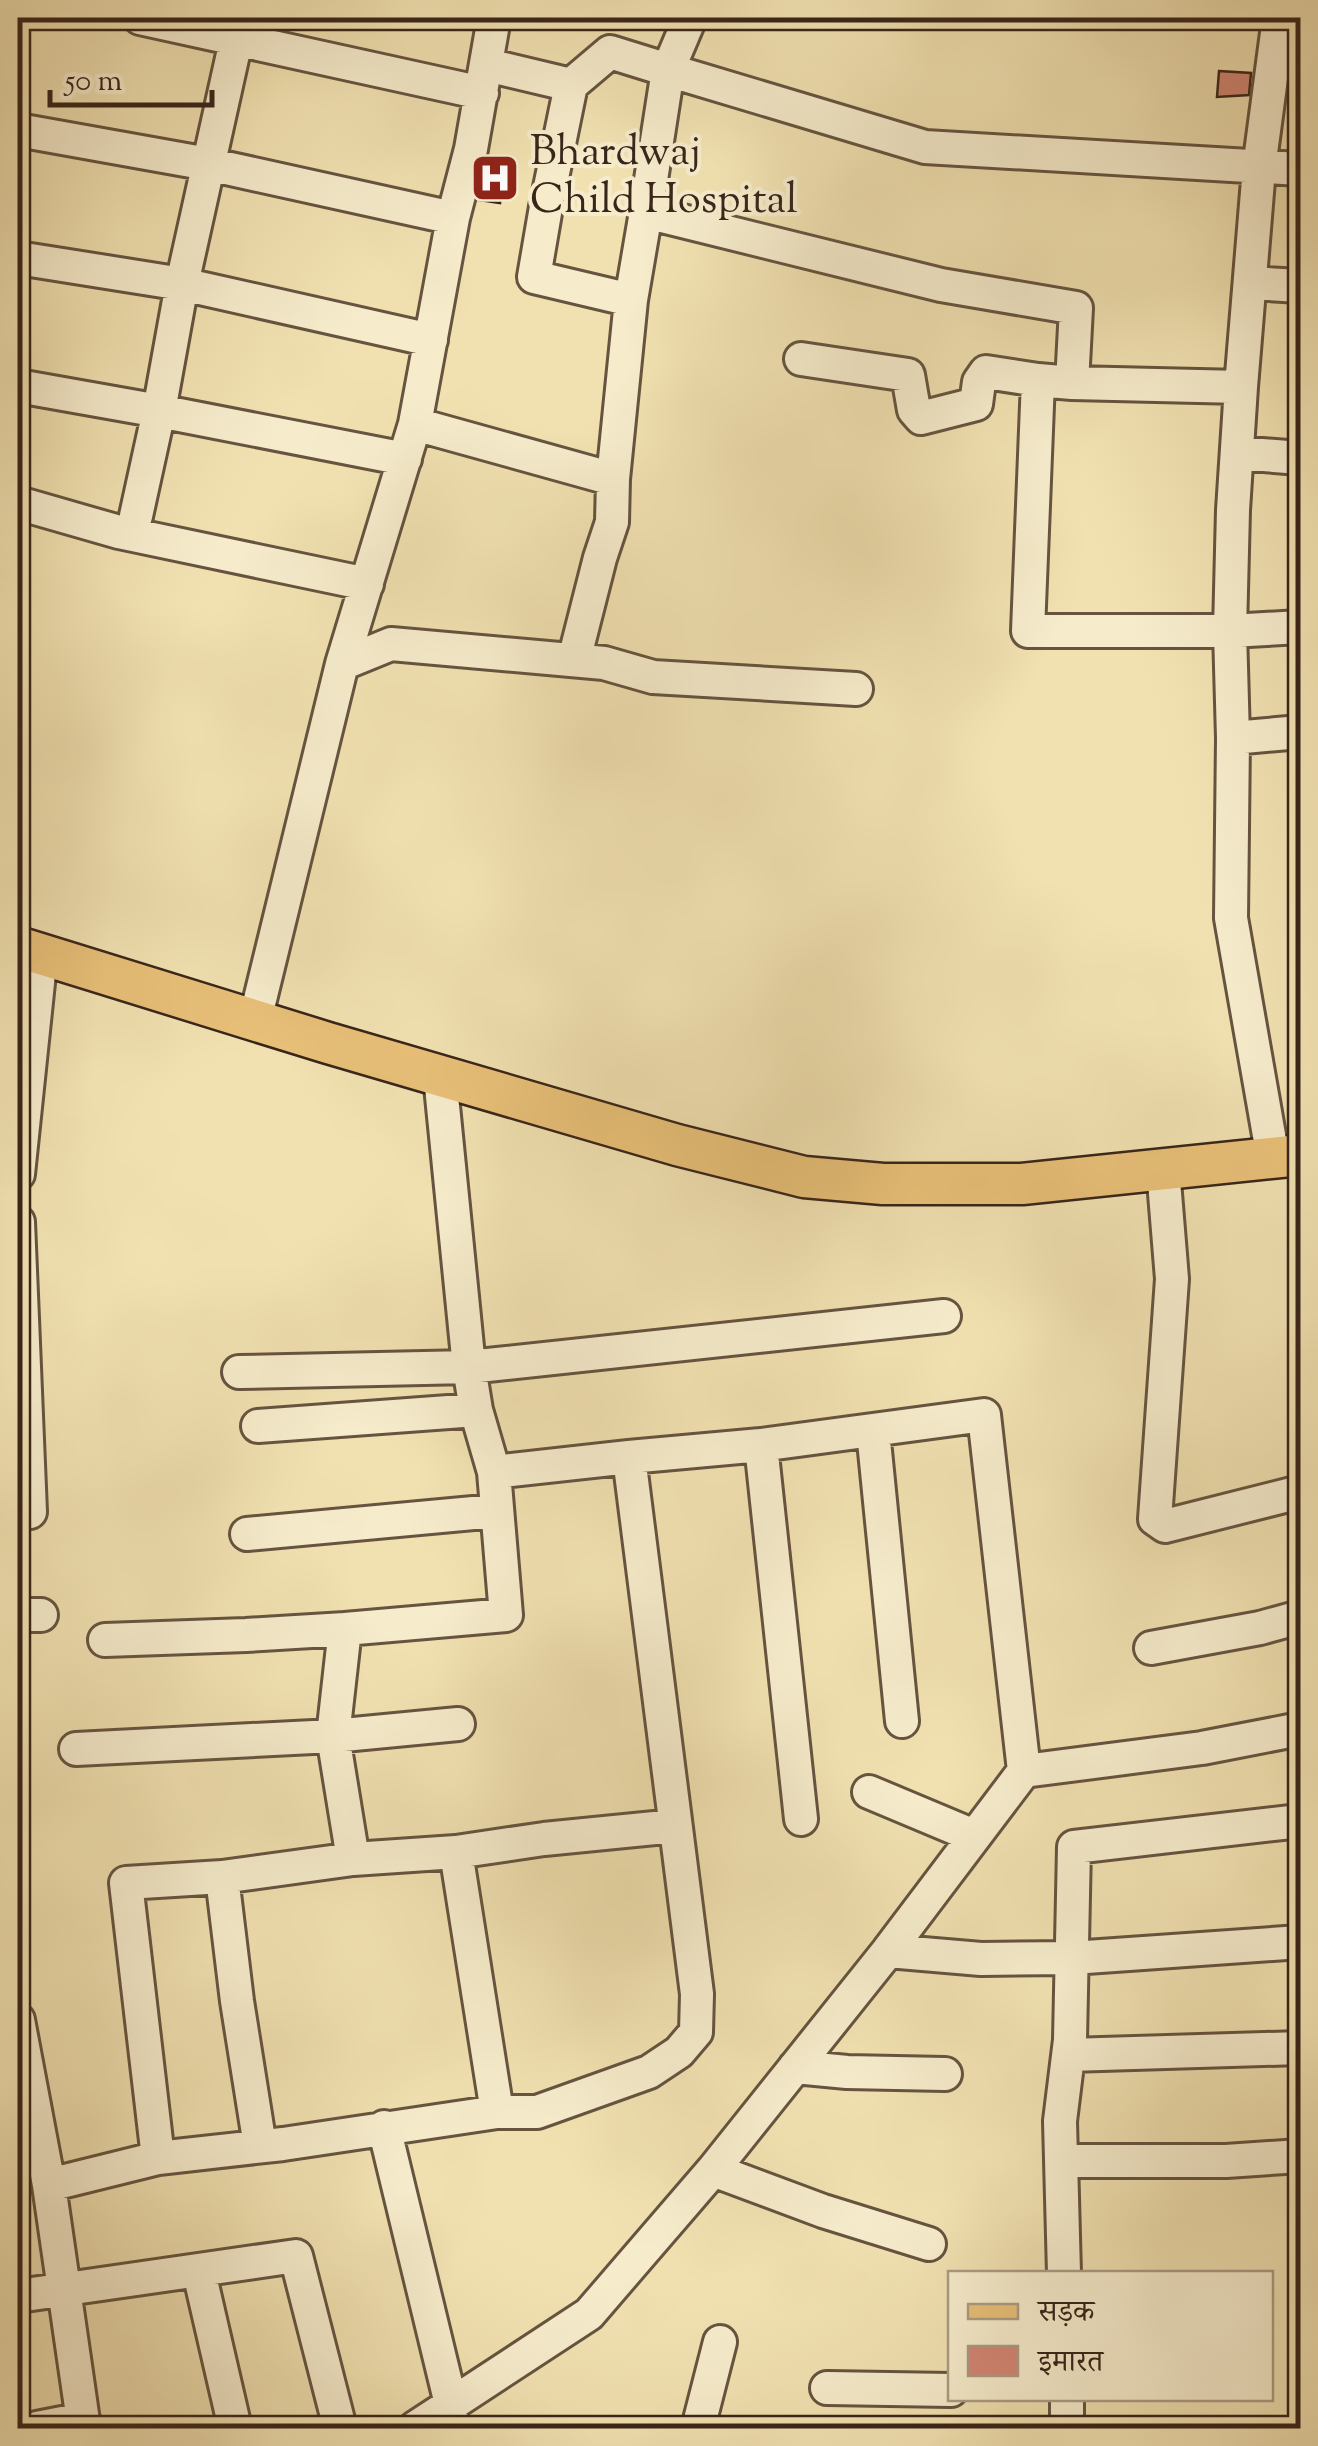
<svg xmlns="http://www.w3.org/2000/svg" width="1318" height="2446" font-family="'Sorts Mill Goudy','Noto Serif Devanagari',serif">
<rect width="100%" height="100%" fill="#f1e1b1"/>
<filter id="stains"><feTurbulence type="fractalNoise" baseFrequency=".002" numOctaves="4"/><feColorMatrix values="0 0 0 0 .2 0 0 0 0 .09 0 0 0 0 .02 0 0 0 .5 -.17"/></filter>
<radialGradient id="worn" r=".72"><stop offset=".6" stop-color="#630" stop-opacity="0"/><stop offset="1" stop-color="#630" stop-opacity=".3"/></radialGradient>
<path fill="#d38674" stroke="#38251a" stroke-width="2.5" d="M1219 71 1251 73 1249 95 1217 97Z
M489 160 506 162 500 203 479 200Z"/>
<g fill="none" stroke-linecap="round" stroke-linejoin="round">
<g stroke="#665440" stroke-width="38">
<path id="minor" d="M140 18 482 93
M690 18 668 70 925 147 1300 169
M487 65 571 85
M18 130 208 164 453 218
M18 258 182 284 431 340
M1250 283 1300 286
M631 300 534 277 546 207 571 85 610 52 668 70 646 212 941 285 1076 308 1072 383 1038 380 1028 631H1230L1300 627
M801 359 908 375 914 410 921 418 976 404 979 382 986 372 1038 380
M1072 383 1241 387
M18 386 159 411 405 459
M415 424 613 479
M1238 453 1300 458
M18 503 119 532 367 584
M136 516 159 411 182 284 241 18
M574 660 600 558 612 522 613 479 631 300 646 212
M342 664 391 644 604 663 653 677 856 689
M1233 738 1300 732
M255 1020 342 664 415 424 453 218 471 149 494 18
M440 1076 469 1367 476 1410 494 1472 629 1457 761 1445 984 1415 1024 1771
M1273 1158 1231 918 1233 738 1230 631 1233 510 1241 387 1259 168 1279 18
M1163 1169 1172 1279 1155 1519 1165 1526 1300 1492
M18 1174 41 954
M18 1222 30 1512 18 1511
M239 1372 469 1367 944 1316
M258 1426 476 1410
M873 1431 902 1721
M761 1445 801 1819
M247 1534 495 1511
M18 1615H41
M105 1640 246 1635 345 1629
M1151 1648 1260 1628 1300 1617
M76 1749 333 1736 458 1724
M869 1792 974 1836
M456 1852 497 2112
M353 1859 456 1852 544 1839 675 1826
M222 1877 237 2001 260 2146
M888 1951 981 1959 1072 1958 1300 1942
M18 2020 49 2185
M1069 2055 1300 2048
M795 2067 847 2072 945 2074
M384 2127 451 2404V2425
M158 2158 283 2144 497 2112H537L649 2072 679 2052 696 2032 697 1994 629 1457
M1062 2161H1226L1300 2156
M713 2170 823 2211 929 2244
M199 2272 235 2428
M1064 2274 1060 2121 1070 2040 1074 1847 1300 1821
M18 2296 296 2256 340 2428
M827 2388 951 2390
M1067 2398V2428
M37 2428 83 2419
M84 2428 49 2185 158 2158 126 1883 222 1877 353 1859 333 1736 345 1629 506 1615 494 1472
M415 2428 589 2314 713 2170 888 1951 1024 1771 1202 1748 1300 1729
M698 2428 720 2342"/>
</g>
<g stroke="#38251a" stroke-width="45">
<path id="major" d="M18 947 328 1043 677 1145 804 1177 883 1184H1022L1300 1155"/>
</g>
<use href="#minor" stroke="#f6eccc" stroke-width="32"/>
<use href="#major" stroke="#e8c078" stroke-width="40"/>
</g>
<defs>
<g id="hospital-square" transform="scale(2.5)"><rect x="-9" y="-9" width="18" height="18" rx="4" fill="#8f2418" stroke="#f6eccc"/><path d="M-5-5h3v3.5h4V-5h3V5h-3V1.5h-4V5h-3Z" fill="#fff"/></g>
</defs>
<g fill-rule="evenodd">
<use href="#hospital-square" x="495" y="178"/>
</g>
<g text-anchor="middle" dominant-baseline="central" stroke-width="8" stroke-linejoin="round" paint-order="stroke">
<g font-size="42" fill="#38251a" stroke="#f6eccc" text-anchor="start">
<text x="530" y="154">Bhardwaj<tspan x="530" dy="48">Child Hospital</tspan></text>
</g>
</g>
<rect width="1318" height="2446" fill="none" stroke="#f1e1b1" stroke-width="60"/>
<rect x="20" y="20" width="1278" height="2406" fill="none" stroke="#38251a" stroke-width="5"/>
<rect x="30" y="30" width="1258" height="2386" fill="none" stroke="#38251a" stroke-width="2.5"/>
<rect x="948" y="2271" width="325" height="130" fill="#f6eccc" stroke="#aa9c85" stroke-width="2.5"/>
<rect x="968" y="2304" width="50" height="15" fill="#e8c078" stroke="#aa9c85" stroke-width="2.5"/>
<text x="1038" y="2321" font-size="30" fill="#38251a">सड़क</text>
<rect x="968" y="2346" width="50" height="30" fill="#d38674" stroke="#aa9c85" stroke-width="2.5"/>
<text x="1038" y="2371" font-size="30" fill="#38251a">इमारत</text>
<path d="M50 90v15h162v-15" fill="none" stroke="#38251a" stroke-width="5"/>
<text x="65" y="90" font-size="30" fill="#38251a" stroke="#f6eccc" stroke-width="8" paint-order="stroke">50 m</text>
<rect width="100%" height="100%" filter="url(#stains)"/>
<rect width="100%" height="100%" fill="url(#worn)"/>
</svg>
